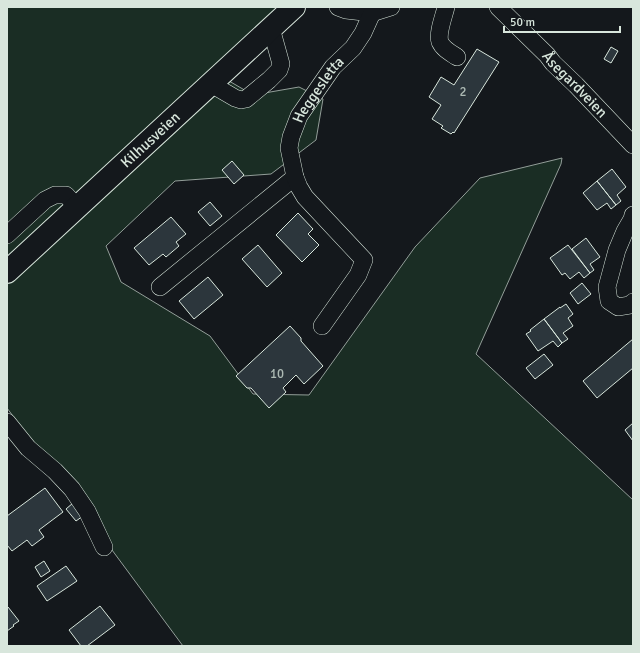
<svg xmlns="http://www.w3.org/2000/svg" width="640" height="653" font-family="Signika,sans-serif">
<rect width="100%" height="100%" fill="#14181c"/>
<path fill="#1a2d24" stroke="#939e99" d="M7 7H281L212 71 253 95 299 87 323 99 316 140 271 174 175 181 106 246 121 282 210 336 253 394 309 395 415 247 480 178 562 158 561 164 476 354 633 500V646H183L7 408Z"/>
<path fill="#2c363c" stroke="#d8e6dc" d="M611 47 618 51 611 63 604 59Z
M477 49 499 62 454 133 453 132 451 134 441 128 443 126 432 119 441 105 429 97 441 77 454 85Z
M232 161 244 175 234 184 222 170Z
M612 169 626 187 617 195 621 201 616 205 597 181Z
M597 181 616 205 611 209 607 203 597 210 583 193Z
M210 202 222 216 210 226 198 212Z
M298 213 313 229 308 234 319 245 302 262 276 235Z
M171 217 186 234 176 242 179 246 166 257 163 254 149 265 134 248Z
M586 238 600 257 590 264 594 270 590 273 572 249Z
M258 245 282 273 267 287 242 259Z
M568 245 590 273 584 278 579 272 570 279 565 273 562 275 550 258Z
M208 277 223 295 194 319 179 301Z
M582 283 591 294 578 304 570 293Z
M566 304 573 314 568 318 573 326 563 333 568 339 562 343 544 319 560 307V308Z
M544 319 562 343 558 347 553 341 538 351 526 334 531 331 530 330Z
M290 326 301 338V341L323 366 304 384 296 375 283 388 286 392 269 408 251 388H247L236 376Z
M633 339V368L597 398 583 381Z
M544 354 553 365 535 379 526 368Z
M633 423V441L625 430Z
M45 488 63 512 39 530 44 537 32 546 27 540 12 551 7 545V516Z
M73 503 83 516 76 521 66 509Z
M44 561 50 571 41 577 35 567Z
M66 566 77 581 47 601 37 586Z
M100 606 115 625 87 646H81L69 630Z
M8 607 19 621 13 625 14 626 7 631V608Z"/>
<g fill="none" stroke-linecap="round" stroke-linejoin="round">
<g stroke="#d8e6dc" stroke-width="18">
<g id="minor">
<path d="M338 7 346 10 372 13 391 7"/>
<path d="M446 7C444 16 437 33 440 42 443 49 451 53 457 57"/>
<path id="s1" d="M498 7 547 55 553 63 576 85 633 145"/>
<path d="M211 84 235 98 241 100 246 99 269 80 279 70 281 64 271 28"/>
<path d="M633 215 632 219 625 231 617 250 607 287 609 301 618 307 630 305 633 302"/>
<path d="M7 235 45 200 55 195H66L77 207"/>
<path d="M160 287 295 177"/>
<path id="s2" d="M322 326 358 275 364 260 305 197 299 187 295 177 289 148 291 137 299 116 333 67 353 48 363 33 372 13"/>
<path d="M7 422 28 448 55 471 72 489 87 511 104 547"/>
</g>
</g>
<g stroke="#d8e6dc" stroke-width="24">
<g id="major">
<path id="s3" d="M7 272 294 7"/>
</g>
</g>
<use href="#minor" stroke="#14181c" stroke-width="17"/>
<use href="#major" stroke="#14181c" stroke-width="22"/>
</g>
<g text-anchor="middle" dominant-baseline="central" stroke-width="3" stroke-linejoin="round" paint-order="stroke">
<g font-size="13" fill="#adbab4">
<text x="463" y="92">2</text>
<text x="277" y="374">10</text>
</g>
<g font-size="15" fill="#d8e6dc" stroke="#14181c">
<text stroke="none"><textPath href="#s1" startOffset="109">Åsegardveien</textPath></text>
<text stroke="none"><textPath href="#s2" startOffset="283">Heggesletta</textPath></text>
<text stroke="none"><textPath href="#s3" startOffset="195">Kilhusveien</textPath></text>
</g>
</g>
<rect width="640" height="653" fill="none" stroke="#d8e6dc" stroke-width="16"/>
<path d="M504 26v6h116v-6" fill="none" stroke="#d8e6dc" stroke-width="2"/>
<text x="510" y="26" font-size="12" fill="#d8e6dc" stroke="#14181c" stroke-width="3" paint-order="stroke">50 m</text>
</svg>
